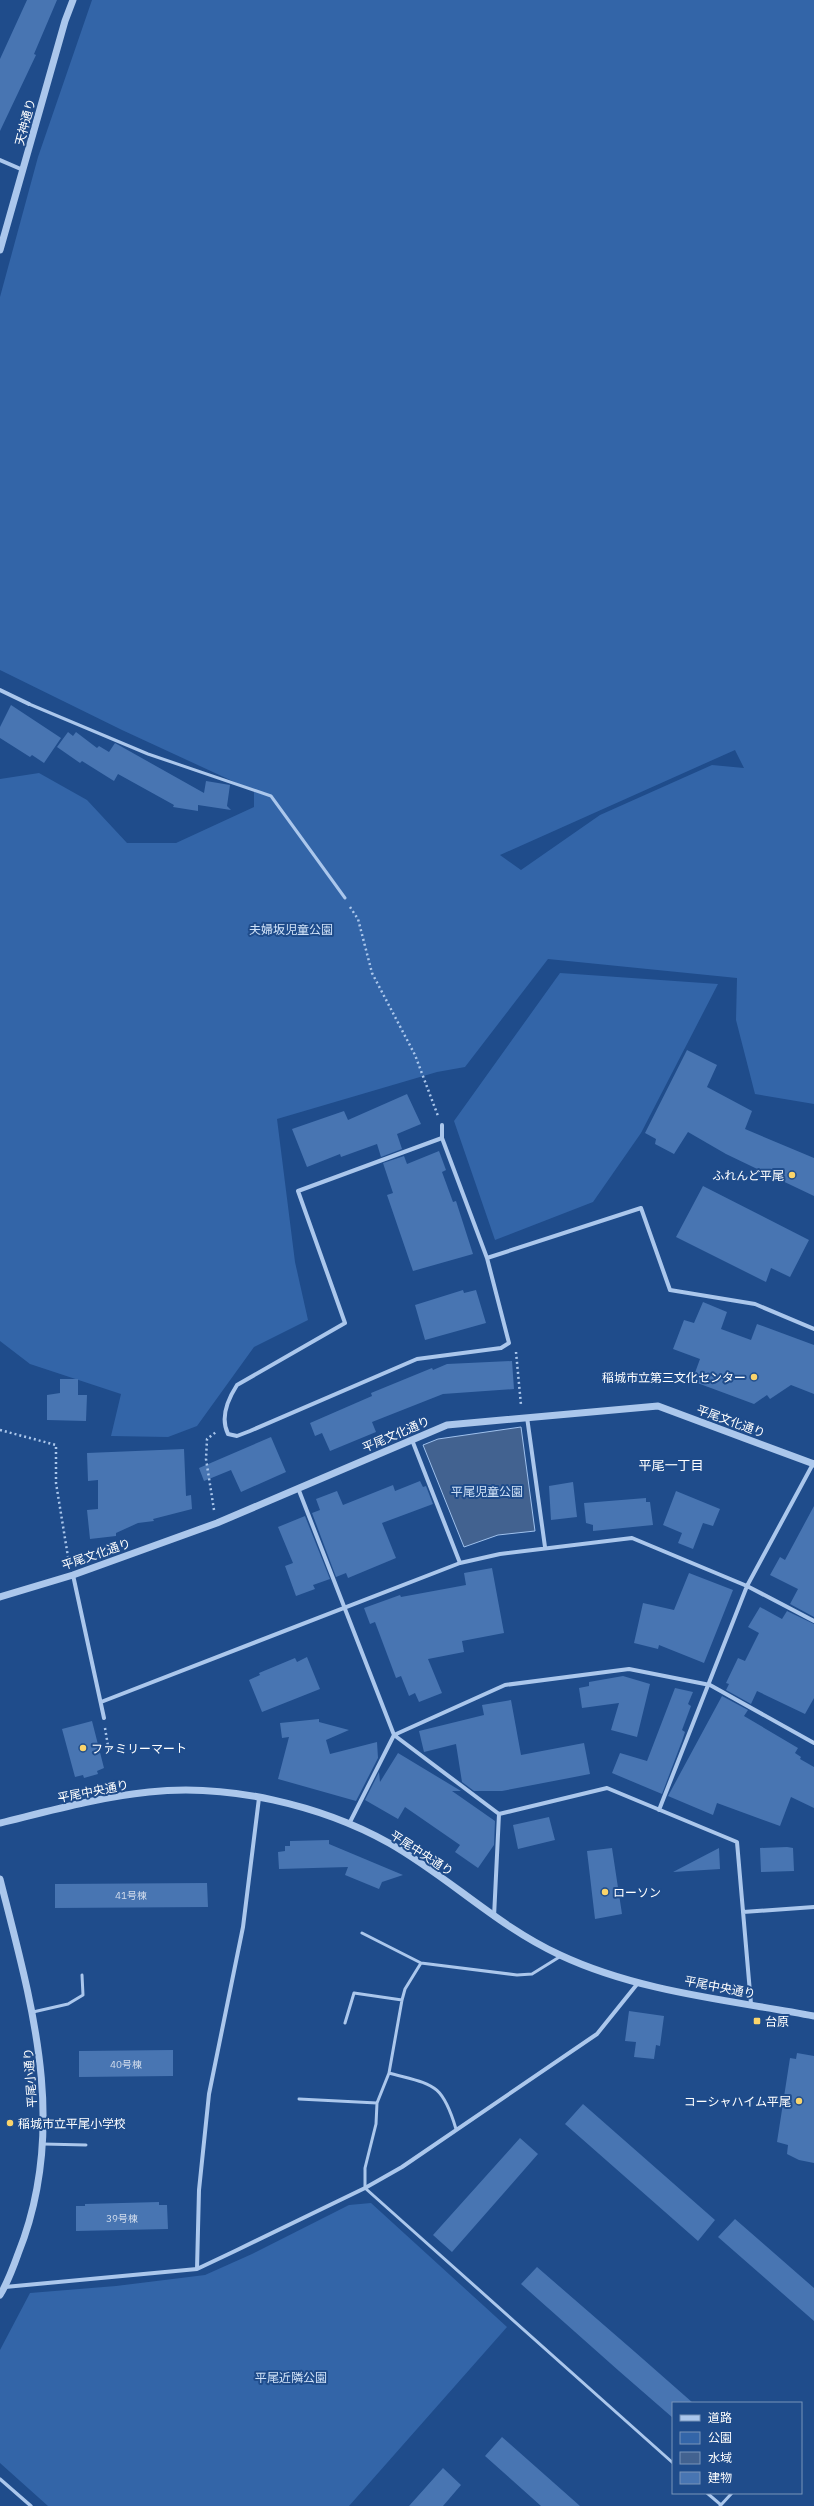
<svg xmlns="http://www.w3.org/2000/svg" width="814" height="2506" font-family="'IBM Plex Sans','Noto Sans JP',sans-serif">
<rect width="100%" height="100%" fill="#1f4c8b"/>
<path fill="#3365a8" fill-rule="evenodd" d="M92 0H814V1104L755 1094 736 1020 737 978 548 959 465 1067 437 1072 277 1119 295 1262 308 1320 254 1347 197 1426 168 1437 111 1436 121 1394 30 1364 0 1341V779L39 773 87 800 127 843H176L254 807V791L122 730 0 670V297L38 157ZM735 750 744 768 712 765 600 815 521 870 500 855Z
M560 973 718 984 641 1133 593 1202 495 1240 454 1121Z
M371 2203 507 2327 349 2506H48L0 2463V2350L30 2293 116 2286 205 2275 252 2254 349 2205Z"/>
<path fill="#426290" stroke="#9fc1ed" d="M521 1427 535 1531 498 1535 464 1547 423 1445 438 1439Z"/>
<path fill="#4875b2" d="M27 0H57L34 54 36 55 0 131V59Z
M11 705 61 738 44 763 32 755 30 757 0 738V727Z
M68 732 73 736 76 732 97 748 99 746 109 752 115 743 204 793 206 781 230 785 227 806 231 810 198 805V811L173 807 174 805 118 774 114 781 82 761 80 763 57 747Z
M687 1050 717 1065 707 1087 752 1111 745 1129 814 1158V1196L726 1154 688 1132 674 1154 655 1144 656 1139 645 1133Z
M407 1094 421 1124 397 1134 402 1149 381 1157 377 1144 341 1157 340 1154 307 1167 292 1129 344 1111 348 1120Z
M439 1151 446 1170 442 1172 453 1202 456 1201 473 1254 413 1271 387 1195 393 1193 383 1163 404 1156 407 1164Z
M703 1186 809 1240 790 1277 771 1268 766 1282 676 1237Z
M463 1290 464 1293 476 1290 486 1323 425 1340 415 1305Z
M703 1302 727 1312 721 1329 751 1340 757 1324 814 1345V1394L791 1385 770 1399 767 1395 754 1404 692 1381 700 1359 673 1349 684 1320 694 1323Z
M512 1361 514 1389 443 1394 372 1422 376 1432 330 1451 322 1433 315 1436 310 1423 372 1396 371 1393 432 1368 433 1370 447 1364Z
M60 1379H78V1395H87L86 1421 47 1420V1395L60 1393Z
M271 1437 286 1472 241 1492 231 1470 204 1481 199 1468Z
M184 1449 186 1496 191 1495 192 1509 153 1519 154 1521 138 1523 116 1533V1536L90 1539 87 1510 98 1509V1480L88 1481 87 1453Z
M420 1481 423 1487 426 1486 433 1504 382 1523 396 1558 348 1578 346 1573 336 1577 312 1513 320 1510 316 1499 337 1491 343 1505 393 1485 395 1491Z
M573 1482 577 1517 551 1520 549 1486Z
M676 1491 720 1509 713 1526 703 1523 693 1549 678 1543 682 1533 663 1525Z
M646 1498V1502H650L653 1525 593 1531V1525L586 1523 584 1503Z
M814 1506V1617L790 1604 798 1589 770 1575 780 1557 785 1560Z
M305 1516 330 1579 313 1585 315 1589 296 1596 285 1566 293 1563 278 1527Z
M492 1568 504 1633 462 1641 464 1652 428 1659 442 1693 419 1702 415 1693 409 1696 401 1676 396 1678 375 1622 370 1624 364 1608 400 1595 401 1597 466 1585 464 1573Z
M689 1573 733 1590 704 1663 659 1645 658 1649 634 1643 643 1603 674 1610Z
M760 1607 782 1619 787 1611 814 1624V1698L805 1714 757 1691 751 1704 726 1690 729 1684 726 1683 738 1658 745 1661 759 1633 748 1627Z
M307 1657 320 1689 262 1712 249 1680 260 1675 259 1673 295 1658 297 1662Z
M623 1676 650 1684 637 1737 611 1730 619 1703 582 1708 579 1688 589 1686V1682Z
M675 1688 693 1692 688 1704 691 1706 682 1730 685 1732 682 1741 662 1794 612 1773 620 1753 647 1761Z
M722 1696 748 1710 744 1716 798 1748 795 1753 801 1757 800 1759 814 1767V1808L791 1797 780 1826 717 1803 713 1815 668 1796Z
M511 1700 521 1755 584 1743 590 1774 502 1791H474L462 1782 456 1744 424 1752 419 1731 484 1715 482 1705Z
M319 1719V1722L349 1730 326 1740 330 1754 377 1742 378 1758 356 1801 278 1779 289 1737 282 1738 280 1723Z
M92 1721 104 1768 97 1771 98 1774 84 1778 83 1775 75 1777 62 1729Z
M398 1753 461 1791H452L495 1821 494 1845 478 1868 455 1852 460 1845 405 1807 398 1819 365 1800 379 1772 380 1782Z
M549 1817 555 1840 518 1849 513 1825Z
M329 1840V1844L403 1875 382 1882 379 1889 345 1875 348 1867 279 1869 278 1852 285 1851V1846H290V1841Z
M787 1847 793 1848 794 1871 761 1872 760 1848Z
M612 1848 622 1914 595 1919 587 1851Z
M719 1848 720 1869 673 1872Z
M207 1883 208 1907 55 1908V1884Z
M629 2011 664 2016 660 2046 656 2045 654 2059 634 2057 636 2042 625 2041Z
M173 2050V2076L79 2077V2051Z
M797 2053 814 2056V2163L799 2160 787 2154 788 2145 777 2142 790 2058 796 2059Z
M583 2104 715 2220 698 2241 565 2124Z
M520 2138 538 2154 452 2252 433 2235Z
M159 2202V2205H167L168 2229 76 2231V2206H85V2204Z
M735 2219 814 2288V2321L718 2237Z
M537 2267 635 2352 693 2403H673V2418L619 2371 521 2284Z
M502 2437 580 2506H541L485 2456Z
M443 2468 461 2485 443 2506H409Z"/>
<g fill="none" stroke-linecap="round" stroke-linejoin="round">
<path stroke="#abc7ec" stroke-width="2.5" stroke-dasharray="2 3" stroke-linecap="butt" d="M350 907 358 919 372 973 415 1055 438 1116
M516 1352 521 1405
M0 1430 56 1445V1483L69 1563
M214 1510 206 1459 207 1439 216 1432
M105 1728 109 1752"/>
<path stroke="#abc7ec" stroke-width="3" d="M29 704 148 754 271 796 345 898
M362 1933 421 1963 517 1975 532 1974 561 1956
M421 1963 405 1989 402 2000 389 2073 377 2103 376 2124 365 2168V2188L673 2463
M33 2012 68 2004 83 1995 82 1975
M345 2023 354 1993 402 2000
M389 2073C433 2085 442 2082 456 2129
M299 2099 377 2103
M43 2144 86 2145
M707 2493 721 2505
M720 2506 732 2493"/>
<path stroke="#abc7ec" stroke-width="3.5" d="M0 2479 31 2506"/>
<path stroke="#abc7ec" stroke-width="4" d="M0 160 23 170
M0 690 29 704
M442 1125V1138L487 1258 509 1343 501 1348 417 1359 250 1431 237 1436 228 1434C220 1418 228 1399 237 1385L345 1323 298 1191 442 1138
M487 1258 641 1208 670 1290 755 1304 814 1329
M527 1417 545 1547
M412 1440 460 1563
M298 1488 394 1735 499 1814 607 1788 737 1842 751 2004
M73 1575 104 1718
M101 1702 460 1563 500 1554 632 1538 747 1586 814 1621
M659 1810 747 1586 814 1462
M349 1824 394 1735 505 1685 629 1669 710 1685 814 1743
M743 1912 814 1907
M494 1917 499 1814
M197 2269 199 2190 209 2094 243 1927 259 1798
M5 2287 197 2269 235 2251 365 2188 402 2167 597 2034 638 1983"/>
<path stroke="#abc7ec" stroke-width="7" d="M0 250 65 21 73 0
M0 1597 73 1575 217 1523 447 1425 658 1406 814 1464
M0 1823C49 1811 99 1797 149 1792 227 1783 321 1805 389 1843 449 1877 497 1926 560 1955 639 1992 729 2000 814 2016
M0 1879C32 2005 69 2127 18 2254 13 2268 8 2282 0 2295"/>
</g>
<g fill="#fad46b" stroke="#1f4c8b" stroke-width="1.5">
<circle cx="792" cy="1175" r="4"/>
<circle cx="754" cy="1377" r="4"/>
<circle cx="83" cy="1748" r="4"/>
<circle cx="605" cy="1892" r="4"/>
<rect x="753" y="2017" width="8" height="8" rx="2"/>
<circle cx="799" cy="2101" r="4"/>
<circle cx="10" cy="2123" r="4"/>
</g>
<g text-anchor="middle" dominant-baseline="central" stroke-width="4" stroke-linejoin="round" paint-order="stroke">
<g font-size="10" fill="#d1dcec">
<text x="131" y="1895">41号棟</text>
<text x="126" y="2064">40号棟</text>
<text x="122" y="2218">39号棟</text>
</g>
<g font-size="12" fill="#fff" stroke="#1f4c8b">
<text transform="translate(25 122) rotate(-75)">天神通り</text>
<text transform="translate(731 1421) rotate(20)">平尾文化通り</text>
<text transform="translate(396 1434) rotate(-23)">平尾文化通り</text>
<text transform="translate(96 1554) rotate(-19)">平尾文化通り</text>
<text transform="translate(93 1791) rotate(-11)">平尾中央通り</text>
<text transform="translate(422 1853) rotate(33)">平尾中央通り</text>
<text transform="translate(720 1987) rotate(11)">平尾中央通り</text>
<text transform="translate(30 2078) rotate(-94)">平尾小通り</text>
</g>
<g font-size="12" fill="#d0e2f8" stroke="#1f4c8b">
<text x="291" y="929">夫婦坂児童公園</text>
<text x="487" y="1491">平尾児童公園</text>
<text x="291" y="2377">平尾近隣公園</text>
</g>
<g font-size="12" fill="#fff" stroke="#1f4c8b" text-anchor="start">
<text x="784" y="1175" text-anchor="end">ふれんど平尾</text>
<text x="746" y="1377" text-anchor="end">稲城市立第三文化センター</text>
<text x="91" y="1748">ファミリーマート</text>
<text x="613" y="1892">ローソン</text>
<text x="765" y="2021">台原</text>
<text x="791" y="2101" text-anchor="end">コーシャハイム平尾</text>
<text x="18" y="2123">稲城市立平尾小学校</text>
</g>
<g font-size="13" fill="#fff" stroke="#1f4c8b">
<text x="671" y="1465">平尾一丁目</text>
</g>
</g>
<rect x="672" y="2402" width="130" height="92" fill="#1f4c8b" stroke="#7994b9"/>
<rect x="680" y="2415" width="20" height="6" fill="#abc7ec" stroke="#7994b9"/>
<text x="708" y="2422" font-size="12" fill="#ffffff">道路</text>
<rect x="680" y="2432" width="20" height="12" fill="#3365a8" stroke="#7994b9"/>
<text x="708" y="2442" font-size="12" fill="#ffffff">公園</text>
<rect x="680" y="2452" width="20" height="12" fill="#426290" stroke="#7994b9"/>
<text x="708" y="2462" font-size="12" fill="#ffffff">水域</text>
<rect x="680" y="2472" width="20" height="12" fill="#4875b2" stroke="#7994b9"/>
<text x="708" y="2482" font-size="12" fill="#ffffff">建物</text>
</svg>
